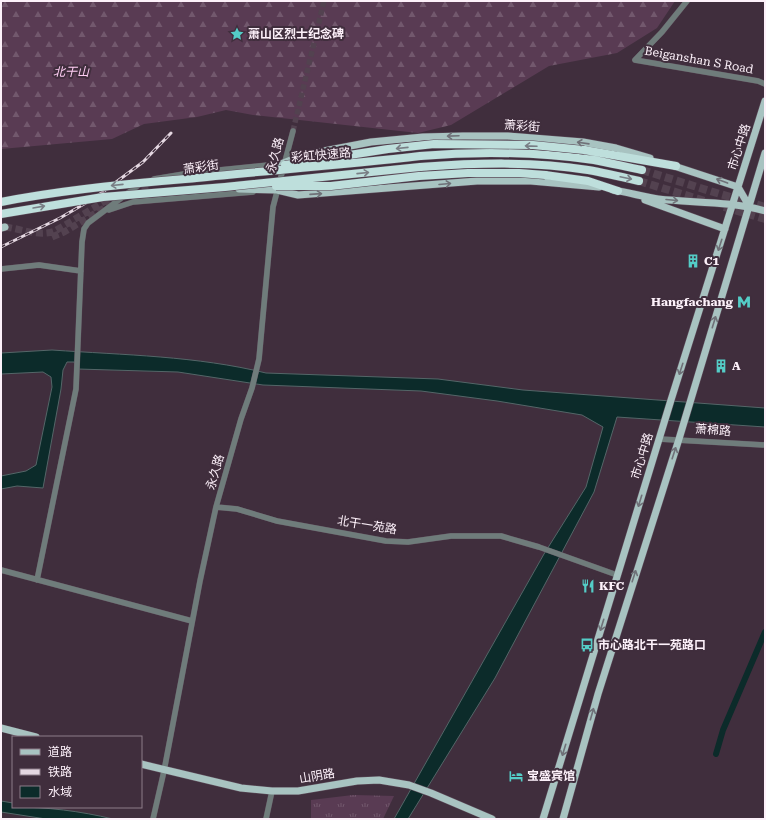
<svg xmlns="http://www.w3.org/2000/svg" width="766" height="820" font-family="'Roboto Serif','Noto Sans SC',serif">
<defs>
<pattern id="grass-tufts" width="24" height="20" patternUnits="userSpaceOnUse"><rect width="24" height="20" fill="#593b53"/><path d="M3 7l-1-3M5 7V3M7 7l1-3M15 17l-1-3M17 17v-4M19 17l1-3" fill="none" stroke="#72586d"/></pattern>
<pattern id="forest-firs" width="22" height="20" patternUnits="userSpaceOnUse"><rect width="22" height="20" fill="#593b53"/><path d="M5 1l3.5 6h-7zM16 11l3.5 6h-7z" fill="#72586d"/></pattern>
</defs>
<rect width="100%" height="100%" fill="#402e3d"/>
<path fill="url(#grass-tufts)" d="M353 795 394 796 383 819H311V800Z"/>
<path fill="url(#forest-firs)" d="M1 1H675L657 28 617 53 549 66 451 125 418 133 253 115 226 110 197 117 144 124 112 139 1 149Z"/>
<path fill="#0c2b2a" stroke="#546668" d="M52 350C124 355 197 356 266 373L438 379 523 390 765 408V427L617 417 594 492 495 678 408 819H394L544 554 586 487 603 427 582 415 497 401 421 391 263 385 178 372 78 369 74 362H67L63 370 61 389 43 488 17 486 1 489V476L26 471 36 465 52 387 51 377 43 372 1 374V353Z
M1 801 13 803V807C47 807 80 811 113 819H46L1 812Z"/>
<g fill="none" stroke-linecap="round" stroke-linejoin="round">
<path stroke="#0c2b2a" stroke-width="6" d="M716 754 723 730 765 632"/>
<path stroke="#534250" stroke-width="5.5" stroke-dasharray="5.5 3" stroke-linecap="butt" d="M293 131 324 1"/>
<path stroke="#534250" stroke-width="7" stroke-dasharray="7 3.5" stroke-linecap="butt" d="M131 190 150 185
M5 227C22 229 39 237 55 231L112 197
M52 237 64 232 111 204"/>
<path stroke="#534250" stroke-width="8" stroke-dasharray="8 4" stroke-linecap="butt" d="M642 170 710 191 765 207
M639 181 705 201
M724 207 765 219"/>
<g stroke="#5e4d5b" stroke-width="6">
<path id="minor" d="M687 1 662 32 635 60 758 81 765 84
M154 179 190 173 278 164
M109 210 133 202 253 192
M1 269 39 265 81 271
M659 439 765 445
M216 507 237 509 277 521 386 541 408 542 451 536H501L539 547 617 575
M1 570 192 621
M37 580 76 389 82 242 84 229 88 223 140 184
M153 819 164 771 200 581 216 507 241 419 252 388 259 359 273 207 293 131
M266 819 272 791"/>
</g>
<g stroke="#5e4d5b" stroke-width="8">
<path id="major" d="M671 165 738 187 749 206
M271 168 303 155 371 142 423 137 463 136H508L583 142 616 148 650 158
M239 189 277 190 298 195 477 181H531L599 187
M613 190C628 192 643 197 658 199 694 203 730 201 765 211
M645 200 725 229
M1 228 5 227
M1 728 36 737
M141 764 241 788 272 791H298L357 781 379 780 409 785 431 793 492 819
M543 819 671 400 765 101
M563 819 598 694 679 439 765 153"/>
</g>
<g stroke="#5e4d5b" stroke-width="9">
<path id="highway" d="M584 150 676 166
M420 156C478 151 537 152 594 160 611 163 626 167 642 170
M420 167C476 163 533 161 588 170 605 173 622 177 639 181
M545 175 588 181 618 191"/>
</g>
<use href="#minor" stroke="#6f7c7b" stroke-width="5.5"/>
<use href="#major" stroke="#a8c3c1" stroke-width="7"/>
<use href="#highway" stroke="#bedfdc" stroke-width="8"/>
<g stroke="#e4d7e1" stroke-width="3">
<path id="rail" d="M1 247 60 218 96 197 143 162 171 133"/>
</g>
<use href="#rail" stroke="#402e3d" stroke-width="1.5" stroke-dasharray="4.5" stroke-linecap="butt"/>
<g stroke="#5e4d5b" stroke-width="9" stroke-linecap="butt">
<path id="highway-bridge" d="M285 165 388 149 434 144 533 145 584 150
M276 186H331L419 176 468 173H519L545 175
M1 202C61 190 123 184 185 179 263 171 342 165 420 156
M1 214 103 197 225 187 420 167"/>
</g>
<use href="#highway-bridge" stroke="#bedfdc" stroke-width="8"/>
</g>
<defs><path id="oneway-shaft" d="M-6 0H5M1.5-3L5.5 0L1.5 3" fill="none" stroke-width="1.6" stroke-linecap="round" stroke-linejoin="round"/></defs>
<g stroke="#6f7178">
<use href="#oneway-shaft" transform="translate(453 136) rotate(178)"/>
<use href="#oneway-shaft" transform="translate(583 143) rotate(-172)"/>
<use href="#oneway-shaft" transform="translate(722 181) rotate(-160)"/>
<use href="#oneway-shaft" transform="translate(445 184) rotate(-5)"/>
<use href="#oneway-shaft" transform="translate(316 194) rotate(-4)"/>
<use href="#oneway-shaft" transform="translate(672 200) rotate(5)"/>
<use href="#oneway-shaft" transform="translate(720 245) rotate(108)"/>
<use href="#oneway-shaft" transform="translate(714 322) rotate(-73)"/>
<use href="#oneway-shaft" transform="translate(681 369) rotate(108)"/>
<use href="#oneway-shaft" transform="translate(674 453) rotate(-72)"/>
<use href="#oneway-shaft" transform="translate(640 501) rotate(107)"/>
<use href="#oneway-shaft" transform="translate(634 576) rotate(-72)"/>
<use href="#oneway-shaft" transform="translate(602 625) rotate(107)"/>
<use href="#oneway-shaft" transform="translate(592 714) rotate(-74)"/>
<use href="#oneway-shaft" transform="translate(564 750) rotate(107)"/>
</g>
<g stroke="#797e85">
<use href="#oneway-shaft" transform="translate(531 146) rotate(-178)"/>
<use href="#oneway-shaft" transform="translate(402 148) rotate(174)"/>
<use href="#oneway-shaft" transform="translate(363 173) rotate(-6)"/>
<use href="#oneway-shaft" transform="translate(626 178) rotate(12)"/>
<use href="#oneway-shaft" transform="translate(117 185) rotate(174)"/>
<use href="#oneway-shaft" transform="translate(39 207) rotate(-10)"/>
</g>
<defs>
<g id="sight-bare" transform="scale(1.08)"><path d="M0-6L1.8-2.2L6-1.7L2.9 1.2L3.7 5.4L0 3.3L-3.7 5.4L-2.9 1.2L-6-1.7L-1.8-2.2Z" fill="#54cdc7" stroke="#402e3d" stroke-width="2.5" paint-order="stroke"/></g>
<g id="building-bare" transform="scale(1.08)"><path d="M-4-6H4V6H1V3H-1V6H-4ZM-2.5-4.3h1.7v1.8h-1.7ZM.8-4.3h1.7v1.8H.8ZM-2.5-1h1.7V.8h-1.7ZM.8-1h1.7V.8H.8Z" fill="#54cdc7" stroke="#402e3d" stroke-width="2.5" paint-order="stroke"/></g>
<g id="metro-bare" transform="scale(1.08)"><path d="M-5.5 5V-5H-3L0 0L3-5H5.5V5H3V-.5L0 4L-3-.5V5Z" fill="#54cdc7" stroke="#402e3d" stroke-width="2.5" paint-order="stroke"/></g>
<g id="restaurant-bare" transform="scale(1.08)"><path d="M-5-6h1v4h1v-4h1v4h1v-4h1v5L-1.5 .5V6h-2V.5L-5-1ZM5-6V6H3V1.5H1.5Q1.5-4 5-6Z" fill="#54cdc7" stroke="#402e3d" stroke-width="2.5" paint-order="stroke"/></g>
<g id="bus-bare" transform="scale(1.08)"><path d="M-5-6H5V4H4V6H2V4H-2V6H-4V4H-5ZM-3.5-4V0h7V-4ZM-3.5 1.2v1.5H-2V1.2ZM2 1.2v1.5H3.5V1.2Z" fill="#54cdc7" stroke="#402e3d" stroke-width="2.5" paint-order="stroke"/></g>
<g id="hotel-bare" transform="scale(1.08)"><path d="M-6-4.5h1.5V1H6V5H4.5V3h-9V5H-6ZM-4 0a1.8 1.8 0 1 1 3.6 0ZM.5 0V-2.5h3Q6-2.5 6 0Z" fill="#54cdc7" stroke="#402e3d" stroke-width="2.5" paint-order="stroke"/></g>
</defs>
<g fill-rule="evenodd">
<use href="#sight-bare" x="237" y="34"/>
<use href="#building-bare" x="693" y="261"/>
<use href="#metro-bare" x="744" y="302"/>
<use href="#building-bare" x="721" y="366"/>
<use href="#restaurant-bare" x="588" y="586"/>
<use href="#bus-bare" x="587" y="645"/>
<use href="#hotel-bare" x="516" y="776"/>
</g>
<g text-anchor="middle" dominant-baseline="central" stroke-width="4" stroke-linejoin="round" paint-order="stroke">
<g font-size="12" font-weight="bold" fill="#fdf1fa" stroke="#402e3d" text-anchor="start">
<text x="248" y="34">萧山区烈士纪念碑</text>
<text x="704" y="261">C1</text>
<text x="733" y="302" text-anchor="end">Hangfachang</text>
<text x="732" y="366">A</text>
<text x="599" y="586">KFC</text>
<text x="598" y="645">市心路北干一苑路口</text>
<text x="527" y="776">宝盛宾馆</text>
</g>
<g font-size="12" fill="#fdf1fa" stroke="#402e3d">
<text transform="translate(699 60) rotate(10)">Beiganshan S Road</text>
<text transform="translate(522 126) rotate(4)">萧彩街</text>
<text transform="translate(739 147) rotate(-72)">市心中路</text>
<text transform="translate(275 155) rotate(-75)">永久路</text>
<text transform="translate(321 155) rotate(-5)">彩虹快速路</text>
<text transform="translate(201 167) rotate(-8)">萧彩街</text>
<text transform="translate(713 430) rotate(4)">萧棉路</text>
<text transform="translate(642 456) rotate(-73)">市心中路</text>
<text transform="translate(215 472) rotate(-74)">永久路</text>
<text transform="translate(367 525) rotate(9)">北干一苑路</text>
<text transform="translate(317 776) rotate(-10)">山阴路</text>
</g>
<g font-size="12" font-style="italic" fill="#fecdf3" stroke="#402e3d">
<text x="71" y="72">北干山</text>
</g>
</g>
<rect width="766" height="820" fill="none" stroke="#fdf1fa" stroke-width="4"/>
<rect x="12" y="736" width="130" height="72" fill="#402e3d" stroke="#8c7c89"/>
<rect x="20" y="749" width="20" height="6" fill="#a8c3c1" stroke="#8c7c89"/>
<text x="48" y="756" font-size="12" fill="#fdf1fa">道路</text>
<rect x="20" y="769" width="20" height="6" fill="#e4d7e1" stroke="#8c7c89"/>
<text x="48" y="776" font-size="12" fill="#fdf1fa">铁路</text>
<rect x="20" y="786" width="20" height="12" fill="#0c2b2a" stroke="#8c7c89"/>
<text x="48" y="796" font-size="12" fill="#fdf1fa">水域</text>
</svg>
